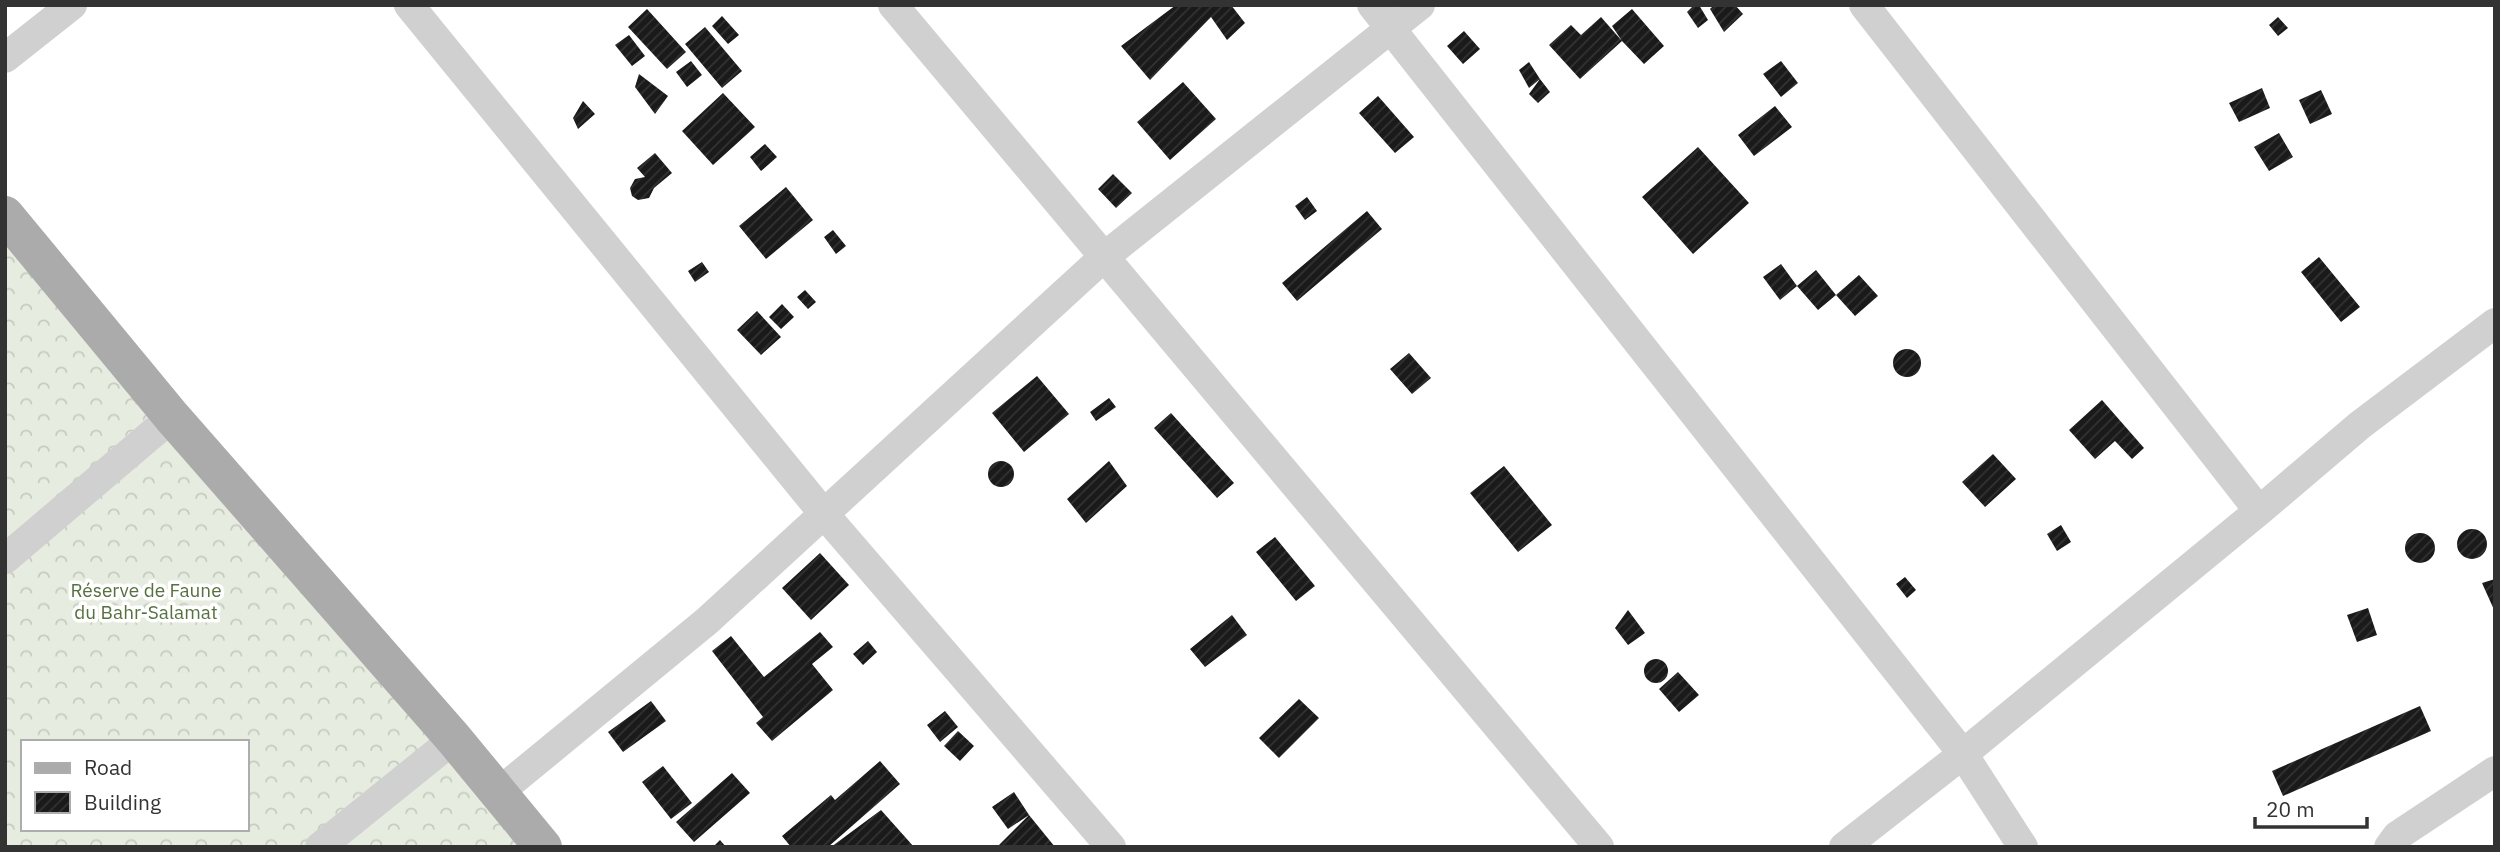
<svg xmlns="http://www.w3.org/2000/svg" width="2500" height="852" font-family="'IBM Plex Sans',sans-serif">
<defs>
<pattern id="forest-crowns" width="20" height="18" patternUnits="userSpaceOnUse" patternTransform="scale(1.75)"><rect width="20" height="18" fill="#e6ecdf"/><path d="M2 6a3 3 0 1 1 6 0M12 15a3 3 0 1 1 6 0" fill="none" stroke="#c6cbc0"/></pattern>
<pattern id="building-hatch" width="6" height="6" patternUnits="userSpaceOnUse" patternTransform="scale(1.75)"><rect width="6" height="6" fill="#1a1a1a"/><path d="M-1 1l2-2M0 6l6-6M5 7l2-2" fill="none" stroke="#333"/></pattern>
</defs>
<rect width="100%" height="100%" fill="#fff"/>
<path fill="url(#forest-crowns)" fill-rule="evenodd" d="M5 216 543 847H5ZM23 742H247V829H23Z"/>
<path fill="url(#building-hatch)" d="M1176 5H1231L1245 23 1227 40 1211 17 1150 80 1121 46Z
M1694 5H1699L1708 20 1698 28 1687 12Z
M1714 5H1735L1743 14 1724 32 1710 9Z
M647 9 686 52 667 69 628 27Z
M1632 9 1664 46 1644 64 1622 41 1612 26Z
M722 16 739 35 728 44 712 26Z
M1601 17 1622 41 1580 79 1549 45 1571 25 1581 35Z
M2278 17 2288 28 2278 36 2269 25Z
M705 27 742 71 722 88 685 44Z
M1464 31 1480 49 1463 64 1447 46Z
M629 35 645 56 632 66 615 45Z
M691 61 702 75 687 87 676 72Z
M1781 61 1798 83 1781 97 1763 74Z
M1529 62 1540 79 1529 88 1519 70Z
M639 74 668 96 655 114 635 87Z
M1540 79 1550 92 1538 103 1529 94Z
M1183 82 1216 119 1170 160 1137 122Z
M2262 88 2270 108 2239 122 2229 103Z
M2321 90 2332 114 2310 124 2299 100Z
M723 93 755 127 713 165 682 131Z
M1378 96 1414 137 1395 153 1359 113Z
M583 101 595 114 578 129 573 118Z
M1775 106 1792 127 1754 156 1738 135Z
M2279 133 2293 157 2269 171 2254 147Z
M765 144 777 157 761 171 750 157Z
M1698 147 1749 203 1693 254 1642 197Z
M655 153 672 173 654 188 649 198 638 200 632 196 630 188 635 179 645 177 637 168Z
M1113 174 1132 193 1116 208 1098 189Z
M786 187 813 220 766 259 739 226Z
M1307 197 1317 211 1305 220 1295 206Z
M1367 211 1382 229 1297 301 1282 283Z
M833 230 846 246 836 254 824 237Z
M2319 257 2360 307 2341 322 2301 272Z
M702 262 709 272 695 282 688 271Z
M1781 264 1797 286 1780 300 1763 277Z
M1816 270 1836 295 1818 310 1797 286Z
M1859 275 1878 296 1855 316 1836 295Z
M805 290 816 302 808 309 797 297Z
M782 304 794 317 781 329 769 317Z
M757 311 781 337 761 355 737 330Z
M1893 363a14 14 0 1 1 28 0a14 14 0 1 1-28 0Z
M1409 353 1431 378 1412 394 1390 369Z
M1037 376 1069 414 1024 452 992 413Z
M1109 398 1116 407 1096 421 1090 412Z
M2102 400 2144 448 2132 459 2115 441 2095 459 2069 430Z
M1171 413 1234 483 1217 498 1154 428Z
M1993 454 2016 479 1985 507 1962 482Z
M1109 461 1127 486 1086 523 1067 499Z
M988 474a13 13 0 1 1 26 0a13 13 0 1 1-26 0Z
M1504 466 1552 525 1518 552 1470 493Z
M2061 525 2071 542 2057 551 2047 534Z
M2457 544a15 15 0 1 1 30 0a15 15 0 1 1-30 0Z
M2405 548a15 15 0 1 1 30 0a15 15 0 1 1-30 0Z
M1275 537 1315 586 1296 601 1256 552Z
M820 553 849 585 811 620 782 588Z
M1905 577 1916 590 1907 598 1896 584Z
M2495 579V612L2482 583Z
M2368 608 2377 635 2357 642 2347 615Z
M1628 610 1645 633 1628 645 1615 628Z
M1232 615 1247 635 1205 667 1190 649Z
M820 632 833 647 812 664 833 690 772 741 756 723 763 717 712 651 731 636 764 677Z
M868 641 877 652 863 665 853 654Z
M1644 671a12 12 0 1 1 24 0a12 12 0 1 1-24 0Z
M1678 672 1699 695 1679 712 1659 689Z
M1299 699 1319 718 1279 758 1259 738Z
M651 701 666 721 623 752 608 732Z
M2420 706 2431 731 2283 796 2272 771Z
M945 711 958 727 940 742 927 725Z
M958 731 974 746 960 761 944 746Z
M880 761 900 784 828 847H791L782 836 831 795 835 800Z
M663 766 692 803 671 819 642 782Z
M732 773 750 793 694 842 676 822Z
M1014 792 1029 815 1055 847H997L1029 815 1008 829 992 807Z
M881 810 914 847H831Z
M720 840 726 847H713Z"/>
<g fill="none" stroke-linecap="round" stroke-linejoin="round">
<path stroke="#d0d0d0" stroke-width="30" d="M409 5 824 514 1111 847
M893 5 1599 847
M1372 5 1963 754 2023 847
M1864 5 2259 511
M5 58 72 5
M5 559 172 417
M499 792 707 621 1104 257 1420 5
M320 847 454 739
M1844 847 1963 754 2259 511 2360 425 2495 323
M2389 847 2397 836 2495 771"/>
<path stroke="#ababab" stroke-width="38" d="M5 215 172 417 454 739 543 847"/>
</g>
<g text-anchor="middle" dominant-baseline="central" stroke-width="7" stroke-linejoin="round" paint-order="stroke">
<g font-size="19" fill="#56703f" stroke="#fff">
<text x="146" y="590">Réserve de Faune<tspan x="146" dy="22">du Bahr-Salamat</tspan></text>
</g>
</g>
<rect width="2500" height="852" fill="none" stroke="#333333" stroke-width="14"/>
<rect x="21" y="740" width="228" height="91" fill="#ffffff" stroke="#adadad" stroke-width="2"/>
<rect x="35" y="763" width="35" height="10" fill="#ababab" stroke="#adadad" stroke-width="2"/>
<text x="84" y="775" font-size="21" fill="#333333">Road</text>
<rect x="35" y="792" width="35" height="21" fill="url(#building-hatch)" stroke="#adadad" stroke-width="2"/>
<text x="84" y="810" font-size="21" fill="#333333">Building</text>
<path d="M2255 817v10h112v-10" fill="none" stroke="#333333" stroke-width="3.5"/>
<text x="2266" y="817" font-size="21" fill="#333333" stroke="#ffffff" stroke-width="5" paint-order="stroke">20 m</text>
</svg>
